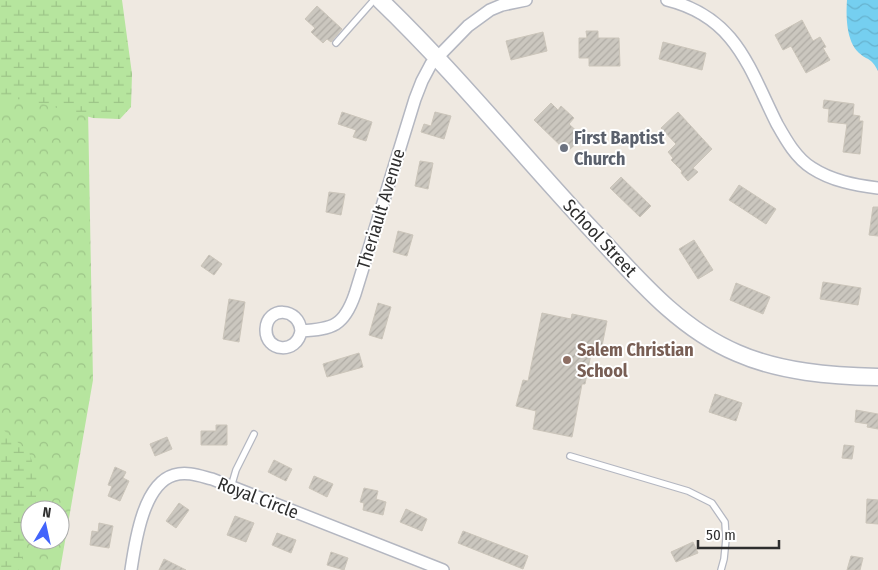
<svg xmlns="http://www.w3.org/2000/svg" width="878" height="570" font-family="'Fira Sans Condensed',sans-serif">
<defs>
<pattern id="forest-crowns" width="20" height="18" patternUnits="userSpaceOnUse" patternTransform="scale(1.25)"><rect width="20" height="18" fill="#b6e59e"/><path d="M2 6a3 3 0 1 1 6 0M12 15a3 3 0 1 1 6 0" fill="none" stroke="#9dc588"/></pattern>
<pattern id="wetland-marsh" width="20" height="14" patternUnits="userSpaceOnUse" patternTransform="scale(1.25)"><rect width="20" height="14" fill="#b6e59e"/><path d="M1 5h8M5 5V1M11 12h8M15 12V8" fill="none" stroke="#9dc588"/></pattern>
<pattern id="water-waves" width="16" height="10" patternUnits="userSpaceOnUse" patternTransform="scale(1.25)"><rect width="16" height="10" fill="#75cff0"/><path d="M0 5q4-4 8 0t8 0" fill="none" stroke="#66b2ce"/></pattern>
<pattern id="building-hatch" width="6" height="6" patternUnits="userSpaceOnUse" patternTransform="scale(1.25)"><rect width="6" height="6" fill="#cbc7bf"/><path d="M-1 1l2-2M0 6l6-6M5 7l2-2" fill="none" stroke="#afaba4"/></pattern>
</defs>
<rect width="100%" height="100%" fill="#efe9e1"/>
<path fill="url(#forest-crowns)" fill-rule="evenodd" d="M0 0H86L93 380 60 570H0ZM30 510H60V540H30Z"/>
<path fill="url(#wetland-marsh)" d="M0 0H122L132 74 131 107 120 119 93 118 25 99 0 100Z
M0 427 29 452 38 480 35 506 34 510H30V527L19 570H0Z"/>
<path fill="url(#water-waves)" d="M847 0H878V71C871 57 868 61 859 53 846 41 846 16 847 0Z"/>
<path fill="url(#building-hatch)" stroke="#cbc5ba" d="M317 6 342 29 331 42 327 39 323 43 311 32 315 28 305 19Z
M802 20 813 41 820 37 826 47 823 48 830 60 806 73 791 46 783 50 775 35Z
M586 31H598V38H619L620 66H589V58H579V38H587Z
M543 32 547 51 511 60 506 41Z
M663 42 706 53 702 70 659 59Z
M824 100 854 104 853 115 860 116 859 121H863L860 154 843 152 847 124 828 122 829 109 823 108Z
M551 103 558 110 561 106 574 118 569 124 583 137 567 152 534 120Z
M342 112 372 122 366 141 353 137 356 130 338 124Z
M435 112 451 116 444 139 421 132 424 124 431 126Z
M678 112 712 149 693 168 698 172 688 181 681 173 682 171 671 160 673 158 668 152 676 144 661 128Z
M420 161 433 163 428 189 415 186Z
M621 177 651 206 640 217 610 188Z
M739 185 776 209 766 224 729 200Z
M329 192 345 194 341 215 326 212Z
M873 207H878V236L869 235Z
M398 231 413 235 407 256 393 252Z
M694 240 713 270 698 279 679 249Z
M209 255 222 264 214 275 201 266Z
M823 282 861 288 858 305 820 299Z
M736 283 770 297 763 314 730 300Z
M229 299 245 302 239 342 223 339Z
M378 303 391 307 382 339 369 335Z
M542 313 571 319 572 314 607 321 600 356 591 354 585 384H582L572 437 533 429 536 411 516 406 523 380 528 381Z
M359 353 363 367 327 377 323 364Z
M715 394 742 403 736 421 709 412Z
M856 410 878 414V429L867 427 868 424 855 422Z
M216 425H227V445H201V431H216Z
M167 437 172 449 155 456 150 444Z
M844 445 854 446 852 459 842 458Z
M274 460 292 469 286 481 268 472Z
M115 467 126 472 123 478 129 481 120 501 108 496 112 486 108 485Z
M314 476 333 484 327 497 309 488Z
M364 488 378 491 376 499 386 502 383 515 363 510 364 503 360 502Z
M867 499 878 500V524L866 523Z
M179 503 189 510 176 528 166 521Z
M406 509 427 519 422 531 400 522Z
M235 516 254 523 246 542 227 535Z
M99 523 113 526 109 548 90 545 92 531 98 532Z
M463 531 528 556 523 569 458 543Z
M277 533 296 540 291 553 272 545Z
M693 542 698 553 676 562 671 552Z
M331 552 348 558 344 570 327 565Z
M851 556 863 558 860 570H847Z
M164 559 186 570H159Z"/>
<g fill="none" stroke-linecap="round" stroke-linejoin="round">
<g stroke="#b4b7c1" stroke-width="8">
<path id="lane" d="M336 43 374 0
M570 456 688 491 712 503 725 522 726 539 724 559 721 570
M231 487 236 470 254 434"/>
</g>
<g stroke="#b4b7c1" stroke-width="14">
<path id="street" d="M667 0C736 17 749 68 777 124 786 140 796 158 812 168 832 181 855 185 878 188
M301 331C297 355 265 352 266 329 267 306 299 307 301 331 333 329 344 326 355 294L415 99 422 81 431 64 468 26 490 10 502 5 526 0
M131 570C135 543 143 484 174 475 187 471 200 476 212 479L443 570"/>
</g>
<g stroke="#b4b7c1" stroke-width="19">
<path id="secondary" d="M380 0C456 73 522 155 593 231 636 277 678 328 737 353 780 372 831 376 878 377"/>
</g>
<use href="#lane" stroke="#fff" stroke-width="5.5"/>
<use href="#street" stroke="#fff" stroke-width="11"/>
<use href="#secondary" stroke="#fff" stroke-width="16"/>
</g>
<circle fill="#6b7280" stroke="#fff" stroke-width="2" cx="564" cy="148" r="5"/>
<circle fill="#8d6e63" stroke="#fff" stroke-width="2" cx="567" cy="360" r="5"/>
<g text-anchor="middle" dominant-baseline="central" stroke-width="4" stroke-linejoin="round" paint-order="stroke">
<g font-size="18" font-weight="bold" fill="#5b616d" stroke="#fff" text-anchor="start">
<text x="574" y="138">First Baptist<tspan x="574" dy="21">Church</tspan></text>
</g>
<g font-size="18" fill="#2e2e2e" stroke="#fff">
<text transform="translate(381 209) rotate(-73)">Theriault Avenue</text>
<text transform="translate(600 238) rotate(47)">School Street</text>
<text transform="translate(258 498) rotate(21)">Royal Circle</text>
</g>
<g font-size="18" font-weight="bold" fill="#785e54" stroke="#fff" text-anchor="start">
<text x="577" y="350">Salem Christian<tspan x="577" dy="21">School</tspan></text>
</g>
</g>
<g transform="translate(45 525) rotate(9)"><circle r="24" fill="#ffffff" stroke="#ababab"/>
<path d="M0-4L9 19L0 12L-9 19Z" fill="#4264fb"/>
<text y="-8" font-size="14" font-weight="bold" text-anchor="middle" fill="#2e2e2e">N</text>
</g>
<path d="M698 540v8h81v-8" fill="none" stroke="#2e2e2e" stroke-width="2.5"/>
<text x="706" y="540" font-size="15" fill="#2e2e2e" stroke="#ffffff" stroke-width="4" paint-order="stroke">50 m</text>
</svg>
